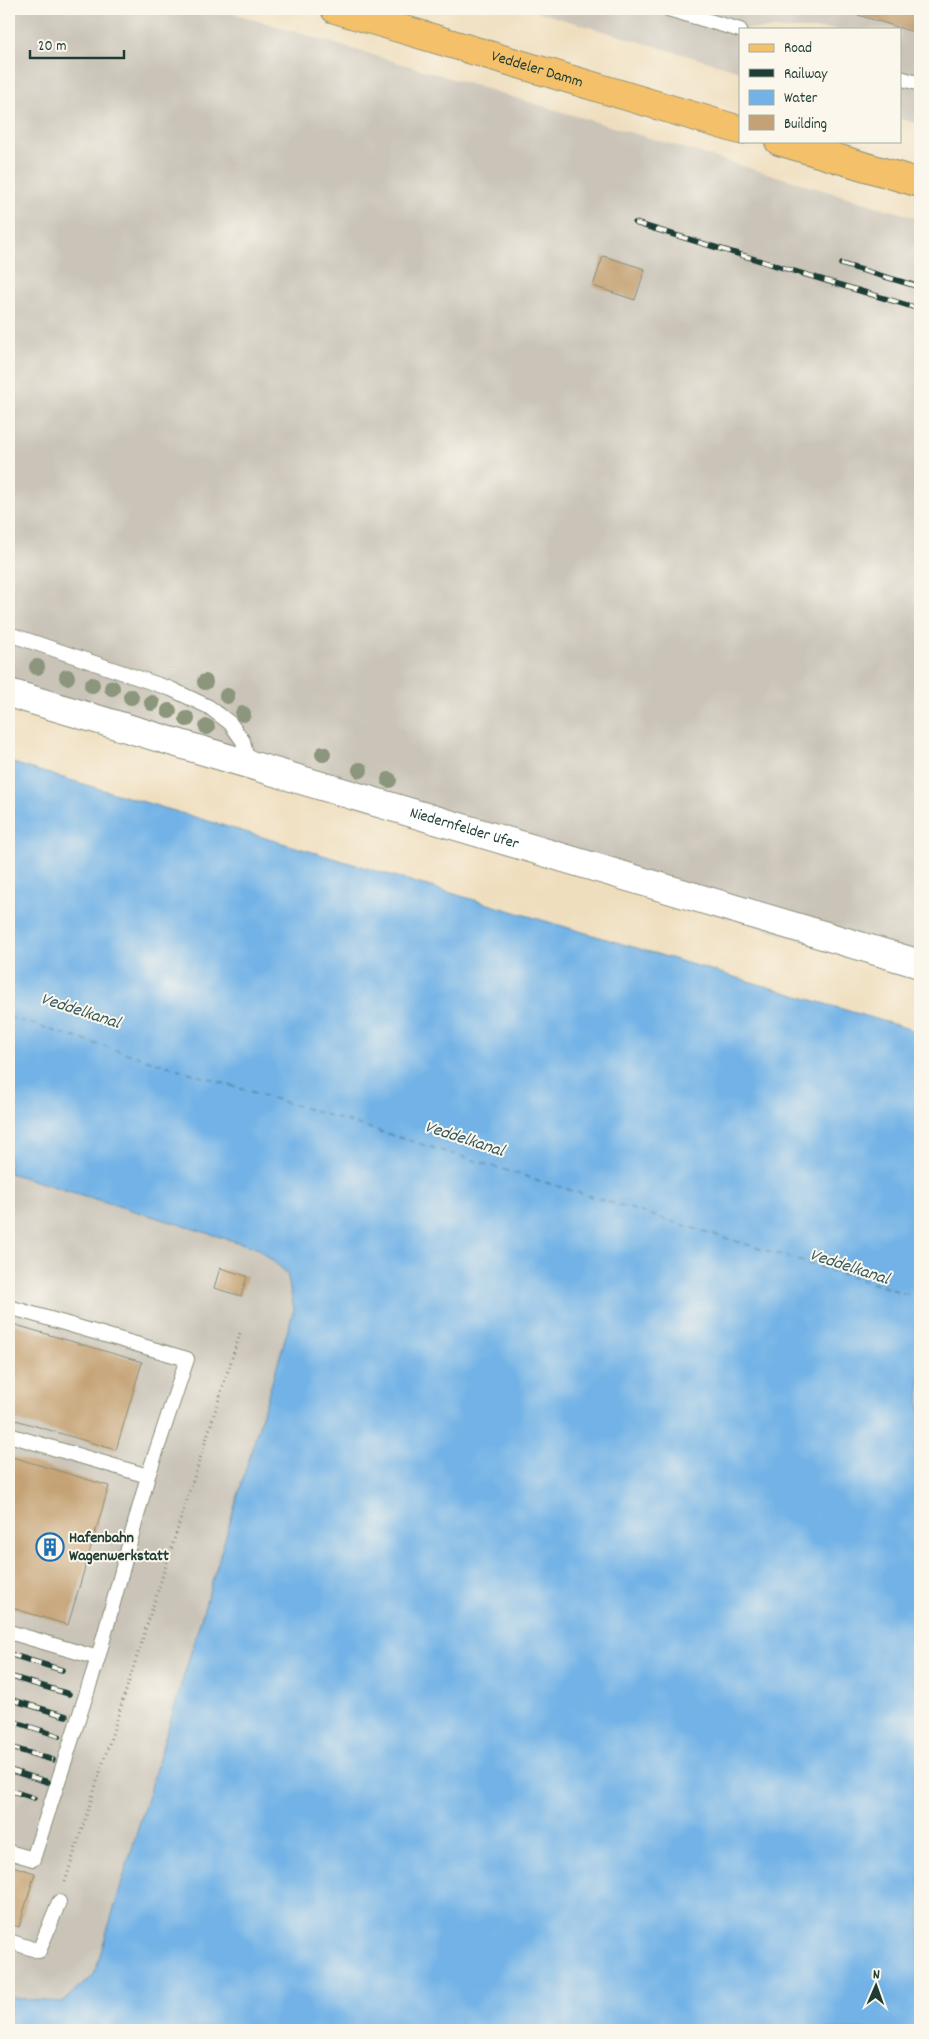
<svg xmlns="http://www.w3.org/2000/svg" width="929" height="2039" font-family="Dekko,sans-serif">
<rect width="100%" height="100%" fill="#fbf7ec"/>
<filter id="ink" filterUnits="userSpaceOnUse"><feTurbulence type="fractalNoise" baseFrequency=".02" numOctaves="2"/><feDisplacementMap in="SourceGraphic" scale="10" xChannelSelector="R" yChannelSelector="G"/><feConvolveMatrix kernelMatrix="1 2 1 2 8 2 1 2 1" color-interpolation-filters="sRGB"/></filter>
<filter id="wash" filterUnits="userSpaceOnUse"><feTurbulence type="fractalNoise" baseFrequency=".0096" numOctaves="4" result="noise"/><feDisplacementMap in="SourceGraphic" scale="20" xChannelSelector="R" yChannelSelector="G"/><feGaussianBlur stdDeviation="1.12" result="paint"/><feColorMatrix in="noise" values="0 0 0 0 0 0 0 0 0 0 0 0 0 0 0 0 0 1.4 0 .05"/><feComposite in="paint" operator="in"/></filter>
<g filter="url(#wash)">
<rect width="100%" height="100%" fill="#efdebe"/>
<path fill="#c9c3b8" d="M9 9H219L920 219V976L9 701Z
M528 9H920V124L900 119V29H740V71Z
M9 1173 257 1248 287 1273 294 1309 94 1975 62 2002 19 1999 9 1996Z"/>
<path fill="#72b2e6" stroke="#48788d" d="M9 762 920 1032V2030H9V1996L19 1999 62 2002 94 1975 294 1309 287 1273 257 1248 9 1173Z"/>
<g fill="none" stroke-linecap="round" stroke-linejoin="round">
<path stroke="#345a60" stroke-width="1" stroke-dasharray="6 5" stroke-linecap="butt" d="M9 1017 920 1298"/>
</g>
<g id="blocks">
<path fill="#c4a275" d="M839 9H920V34Z
M603 256 645 269 635 300 593 286Z
M220 1268 247 1276 241 1296 214 1288Z
M9 1323 142 1362 116 1450 9 1418Z
M9 1456 109 1486 68 1625 9 1607Z
M9 1865 35 1873 19 1927 9 1924Z"/>
</g>
</g>
<g filter="url(#ink)">
<use href="#blocks" fill-opacity="0" stroke="#878e79" stroke-width="1"/>
<g fill="none" stroke-linecap="round" stroke-linejoin="round">
<g stroke="#878e79" stroke-width="16">
<path id="lane" d="M668 9 740 30
M900 78 920 84
M9 634 171 689 209 707 230 723 243 741 248 764
M9 1307 187 1359 148 1476
M9 1435 148 1476 98 1658 33 1859 9 1852
M9 1632 98 1658
M9 1941 39 1951 59 1902"/>
</g>
<g stroke="#878e79" stroke-width="30">
<g id="street">
<path id="s1" d="M9 693 920 964"/>
</g>
</g>
<g stroke="#878e79" stroke-width="30">
<g id="primary">
<path id="s2" d="M335 9 740 130"/>
<path d="M779 141 920 183"/>
</g>
</g>
<path stroke="#878e79" stroke-width="3" stroke-dasharray="1 4" stroke-linecap="butt" d="M65 1882 241 1330"/>
<use href="#lane" stroke="#fff" stroke-width="14"/>
<use href="#street" stroke="#fff" stroke-width="28"/>
<use href="#primary" stroke="#f4c16b" stroke-width="28"/>
<g stroke="#1f3d34" stroke-width="5.5">
<path id="rail" d="M635 223 920 309
M841 264 920 287
M9 1654 62 1670
M9 1676 69 1694
M9 1699 66 1716
M9 1720 59 1736
M9 1747 53 1760
M9 1770 48 1782
M9 1790 34 1798"/>
</g>
<use href="#rail" stroke="#fbf7ec" stroke-width="4" stroke-dasharray="11" stroke-linecap="butt"/>
</g>
<g fill="#8b967b">
<circle cx="37" cy="667" r="8"/>
<circle cx="67" cy="677" r="8"/>
<circle cx="205" cy="682" r="8"/>
<circle cx="92" cy="685" r="8"/>
<circle cx="112" cy="688" r="8"/>
<circle cx="227" cy="696" r="8"/>
<circle cx="131" cy="697" r="8"/>
<circle cx="152" cy="703" r="8"/>
<circle cx="169" cy="711" r="8"/>
<circle cx="243" cy="714" r="8"/>
<circle cx="187" cy="719" r="8"/>
<circle cx="207" cy="727" r="8"/>
<circle cx="323" cy="754" r="8"/>
<circle cx="360" cy="770" r="8"/>
<circle cx="389" cy="780" r="8"/>
</g>
</g>
<defs>
<g id="building-ring" transform="scale(1.4375)"><circle r="9.5" fill="#fbf7ec" stroke="#1f6fb2" stroke-width="1.5"/><path d="M-4-6H4V6H1V3H-1V6H-4ZM-2.5-4.3h1.7v1.8h-1.7ZM.8-4.3h1.7v1.8H.8ZM-2.5-1h1.7V.8h-1.7ZM.8-1h1.7V.8H.8Z" fill="#1f6fb2"/></g>
</defs>
<g fill-rule="evenodd">
<use href="#building-ring" x="50" y="1547"/>
</g>
<g text-anchor="middle" dominant-baseline="central" stroke-width="4" stroke-linejoin="round" paint-order="stroke">
<g font-size="16" fill="#1f3d34" stroke="#fbf7ec">
<text stroke="none"><textPath href="#s2" startOffset="211">Veddeler Damm</textPath></text>
<text stroke="none"><textPath href="#s1" startOffset="475">Niedernfelder Ufer</textPath></text>
</g>
<g font-size="16" font-weight="bold" fill="#1f3d34" stroke="#fbf7ec" text-anchor="start">
<text x="69" y="1538">Hafenbahn<tspan x="69" dy="18">Wagenwerkstatt</tspan></text>
</g>
<g font-size="18" font-style="italic" fill="#345a60" stroke="#fbf7ec">
<text transform="translate(80 1012) rotate(18)">Veddelkanal</text>
<text transform="translate(464 1140) rotate(18)">Veddelkanal</text>
<text transform="translate(849 1268) rotate(18)">Veddelkanal</text>
</g>
</g>
<rect width="929" height="2039" fill="none" stroke="#fbf7ec" stroke-width="30"/>
<rect x="739" y="28" width="162" height="115" fill="#fbf7ec" stroke="#a3ada2"/>
<rect x="749" y="44" width="25" height="8" fill="#f4c16b" stroke="#a3ada2"/>
<text x="784" y="52" font-size="15" fill="#1f3d34">Road</text>
<rect x="749" y="69" width="25" height="8" fill="#1f3d34" stroke="#a3ada2"/>
<text x="784" y="78" font-size="15" fill="#1f3d34">Railway</text>
<rect x="749" y="90" width="25" height="15" fill="#72b2e6" stroke="#a3ada2"/>
<text x="784" y="102" font-size="15" fill="#1f3d34">Water</text>
<rect x="749" y="115" width="25" height="15" fill="#c4a275" stroke="#a3ada2"/>
<text x="784" y="128" font-size="15" fill="#1f3d34">Building</text>
<g transform="translate(876 1986) rotate(2)" stroke="#fbf7ec" stroke-width="4" paint-order="stroke">
<path d="M0-4L9 19L0 12L-9 19Z" fill="#1f3d34"/>
<text y="-8" font-size="14" font-weight="bold" text-anchor="middle" fill="#1f3d34">N</text>
</g>
<path d="M30 50v8h94v-8" fill="none" stroke="#1f3d34" stroke-width="2.5"/>
<text x="38" y="50" font-size="15" fill="#1f3d34" stroke="#fbf7ec" stroke-width="4" paint-order="stroke">20 m</text>
</svg>
